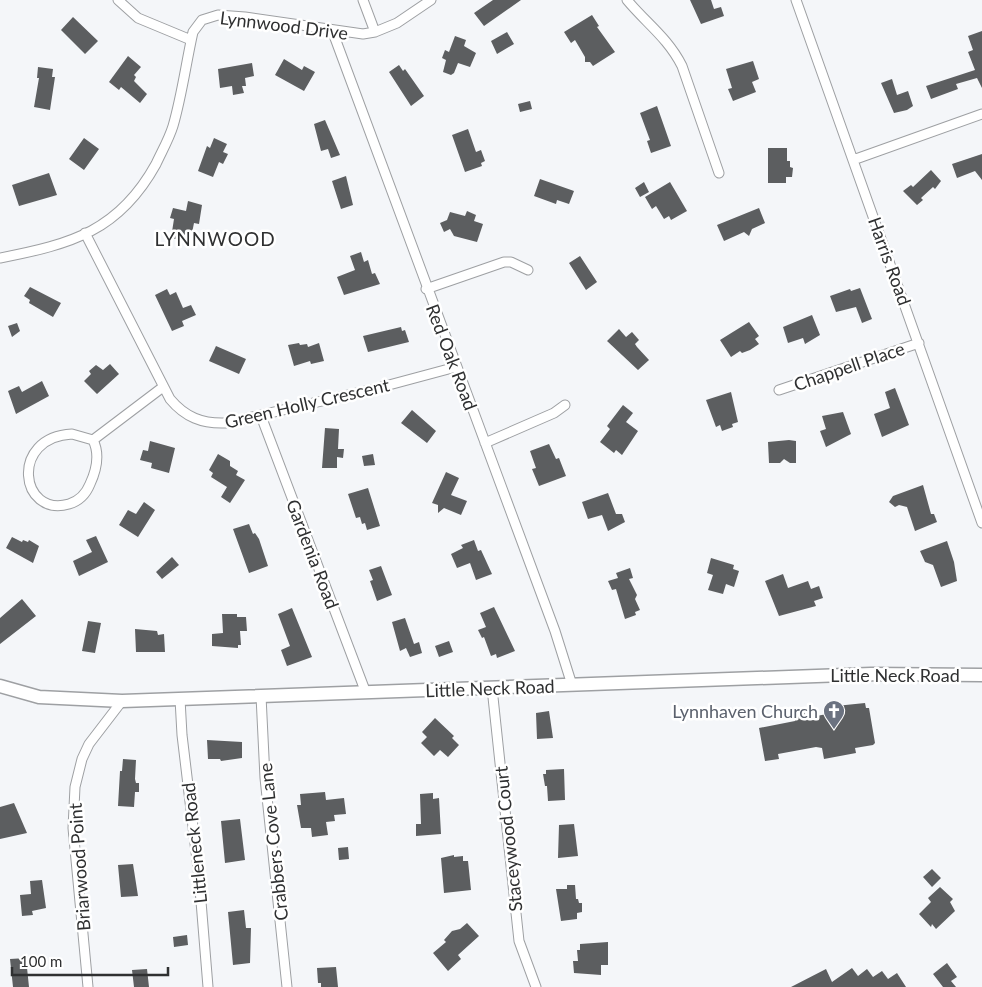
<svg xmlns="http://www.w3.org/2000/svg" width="982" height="987" font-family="Lato,sans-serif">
<rect width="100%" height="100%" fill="#f4f6f9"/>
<path fill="#5c5e60" d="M493 0H521L484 26 474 13Z
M690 0H711L714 9 721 7 724 16 701 24Z
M592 15 599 26 597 27 615 52 593 66 590 62H585V57L575 40 571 43 564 32Z
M73 17 98 41 85 54 61 30Z
M982 31V88L977 78 956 84 958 89 931 99 926 86 975 70 968 52 973 50 968 36Z
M507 32 514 44 497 54 491 41Z
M455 36 466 40 464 46 476 53 470 67 458 63 454 73 451 75 443 72 446 60 442 58 445 50 449 52Z
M128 56 141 67 134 75 136 77 134 81 147 94 140 103 121 87 119 90 109 82Z
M284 59 302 70 304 66 315 72 304 91 275 75Z
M753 61 759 79 752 82 756 92 733 101 728 89 732 88 726 69Z
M252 63 254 76 245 78 246 86H242L244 93 233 95 232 86 220 88 218 69Z
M399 65 403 71 405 69 424 96 411 106 389 72Z
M38 67 53 69 52 77H55L50 110 34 107 39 78H37Z
M892 79 897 95 908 91 913 106 907 110 894 113 881 83Z
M530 101 532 109 520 112 518 104Z
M657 106 671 146 651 153 647 141 650 140 640 113Z
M325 120 340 155 331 158 328 149 321 151 314 124Z
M468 129 476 152 481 150 485 161 481 163 482 166 465 172 452 135Z
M84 138 99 149 84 170 69 159Z
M214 138 227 144 223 152 228 154 223 164 219 162 213 177 198 171 207 146 210 148Z
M768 148H787V161H790V167L793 168 792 177H786V183H768Z
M982 154V180L975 171 957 178 952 164Z
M931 170 941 181 935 189 933 187 921 198 923 200 917 205 903 191 911 185 913 187Z
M49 173 57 195 19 206 12 185Z
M346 176 353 205 341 209 332 181Z
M540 179 574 191 569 204 557 200 556 204 534 196Z
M644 182 649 192 640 197 635 188Z
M670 182 687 211 671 220 669 216 664 219 656 206 652 209 645 197Z
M188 201 202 205 199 224 194 223 192 233 186 232 185 241 171 238 174 219 170 218 173 208 186 211Z
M759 208 765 223 752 229 749 236 744 232 724 241 717 225Z
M467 211 476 215 474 221 483 224 477 242 454 236 450 229 444 232 440 223 447 220 450 212 465 216Z
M361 252 364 262 368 260 372 274 375 273 380 284 344 295 337 277 355 270 350 256Z
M580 256 597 282 586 290 569 263Z
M30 287 61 303 53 317 29 303 30 300 24 296Z
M860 288 872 319 862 323 856 307 836 312 830 296 850 289 851 291Z
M167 289 170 295 176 292 183 308 191 305 196 315 182 321 184 326 172 331 155 295Z
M812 315 820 335 805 344 803 338 788 343 783 327Z
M749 322 759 336 755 339 759 344 750 350 742 353 740 351 731 357 720 340Z
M17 323 20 331 12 337 8 326Z
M401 327 402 331 405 330 409 342 368 352 363 336Z
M619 329 626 337 632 332 639 340 635 344 637 347 649 360 638 370 607 341Z
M299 343 300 345 307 344 308 347 319 343 324 361 311 364 310 361 294 366 288 345Z
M216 346 246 359 239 374 209 361Z
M110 364 119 374 97 394 84 381 91 374 89 371 96 365 103 370Z
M42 381 49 396 16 414 8 391 19 386 22 392Z
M895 388 909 425 882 437 874 414 890 408 885 392Z
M731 392 738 422 732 424 733 427 722 431 720 425 716 427 706 400Z
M623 405 633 413 626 422 638 431 622 455 616 450 614 453 600 442 610 429 607 426Z
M412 410 436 431 427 443 401 423Z
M843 412 851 434 826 447 820 431 826 429 822 416Z
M325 428 339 429 338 449H344L343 458 337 457V468H322Z
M789 440 796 441V463H790L784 459 780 463H769L768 442Z
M150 441 175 448 169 473 151 468 152 463 140 460 143 450 148 451Z
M549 444 556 459 559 458 566 476 539 486 532 469 536 468 530 451Z
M218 454 230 461V466L238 471 236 475 245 480 230 503 221 497 227 487 211 477 213 473 209 470Z
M373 454 375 465 364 466 362 456Z
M446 472 459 478 451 495 467 501 461 515 444 508 438 513V505L432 503Z
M923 485 931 514H934L937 522 915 531 907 507 899 505 895 507 889 502 893 496Z
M368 488 380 526 367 530 365 523 362 524 360 517 356 518 348 494Z
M608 493 616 514H622L625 522 608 531 602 515 588 519 582 502Z
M144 502 155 510 138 537 119 525 128 510 136 514Z
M249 524 253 534 255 533 259 539 268 566 249 573 233 529Z
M96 536 108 562 79 576 73 561 92 552 86 540Z
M12 537 22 542 23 540 28 542 29 540 39 546 33 563 6 548Z
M474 540 478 551 481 550 492 574 476 580 470 563 457 568 451 554 463 548 461 545Z
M947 541 954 562 957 581 941 587 933 565 925 562 920 551Z
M172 557 179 565 162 579 156 572Z
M711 558 734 565 733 569 739 571 734 587 726 584 723 594 708 590 713 575 707 573Z
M381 566 392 595 377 601 370 581 373 580 369 570Z
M630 568 633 578 629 579 637 595 635 599 640 610 635 612 636 615 625 619 616 589 612 590 608 581 618 578 616 573Z
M783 574 788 588 808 581 811 589 819 586 823 598 814 601 816 606 779 616 765 581Z
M22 599 36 616 0 644V618Z
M494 607 515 651 497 658 496 654 491 656 484 637 482 638 478 630 486 627 480 613Z
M292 608 312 657 287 666 281 650 290 646 278 614Z
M222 614H237V617H246L247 631H240L241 645H238V648L212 646V634L223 633Z
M405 618 414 644 419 642 422 653 410 657 406 648 400 651 392 622Z
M88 621 101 623 95 653 82 651Z
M135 629 157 631 158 635 164 634 165 652H136Z
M449 641 453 652 439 657 435 646Z
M865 703 866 708H869L875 743 873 745 855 748 856 753 824 759 822 748 816 747 778 754 779 759 765 761 759 728 795 721 794 709 803 708 806 718 827 714 826 707Z
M549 711 553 738 537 739 536 713Z
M435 718 454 736 452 738 459 745 448 757 440 750 434 756 421 743 427 737 422 732Z
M207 740 242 742V758L221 761 220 759H208Z
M123 759 136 760 135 779 136 783H139V792H135L134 807 118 806 120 771H122Z
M564 769 565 800 548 801 547 786H545L543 774H546V770Z
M325 792 326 800 344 798 346 814 334 815 335 821 326 822 328 835 312 837 311 828H301L297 805H301L300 794Z
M433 793V799L439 798 441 834 416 836V824H421L420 794Z
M14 803 27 833 0 839V807Z
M240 819 245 860 225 863 221 821Z
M574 824 578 856 558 858 559 825Z
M348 847 349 859 339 860 338 848Z
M454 855V857L463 856V861H468L471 890 444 893 441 858Z
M133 864 138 896 121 897 118 865Z
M932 869 941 878 932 887 923 877Z
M42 880 46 908 32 911 33 915 22 916 20 895 31 894 30 881Z
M567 885H575L576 899H578L579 903H582V912L577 913V919L561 921 556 889H567Z
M940 887 953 899 950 902 955 911 936 929 932 924 931 927 919 914 931 902 928 898Z
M244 910 246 928H251L250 963 233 965 228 912Z
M467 923 479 936 458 955 461 959 448 971 433 953 446 942 444 940 452 931 460 929Z
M187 935 188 945 174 947 173 937Z
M608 942V965H601V975L574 973 573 961H578L577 950H580V944Z
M26 958 29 987H13L10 959Z
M947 963 957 977 951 981 956 987H943L933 974Z
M336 967 338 987H321V983H318L317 968Z
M852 968 858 976 867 969 873 977 882 971 888 979 897 973 906 987H791L826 969 832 982Z
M147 969 149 987H134L132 970Z"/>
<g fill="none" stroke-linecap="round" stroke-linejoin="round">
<g stroke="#9ea0a3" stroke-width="11">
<path id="street" d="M118 0 138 18 191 40
M363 0 375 32
M627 0C646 23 668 38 682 66L719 173
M796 0 982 523
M332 30 555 631 572 685
M853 160 982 114
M85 233 170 399C185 417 202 424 226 423L374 389 456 367
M0 258C72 244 119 231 156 164 162 151 169 139 173 126 182 95 186 63 193 32L202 20 218 15 245 17 363 34 375 32 397 23 431 0
M426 289 504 262H511L528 270
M779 390 919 343
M261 416 366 693
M72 434 93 440C100 454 96 471 90 484 86 494 79 501 69 504 20 518 9 437 72 434Z
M93 440 163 387
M485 443 554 413 565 405
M492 688 519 941 536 987
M261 696 265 778 287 987
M180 699 182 735 199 877 208 987
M88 987 73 828 75 787 82 759 89 744 122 701"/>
</g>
<g stroke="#9ea0a3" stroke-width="15">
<path id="secondary" d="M0 686 39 697 122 701 871 674 982 675"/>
</g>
<use href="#street" stroke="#fff" stroke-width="9"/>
<use href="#secondary" stroke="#fff" stroke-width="12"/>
</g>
<defs>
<g id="church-pin" transform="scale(1.125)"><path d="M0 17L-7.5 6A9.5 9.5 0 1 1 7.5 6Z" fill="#6b7280" stroke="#fff"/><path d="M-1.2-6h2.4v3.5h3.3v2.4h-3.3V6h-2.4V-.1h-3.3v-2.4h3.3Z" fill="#fff"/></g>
</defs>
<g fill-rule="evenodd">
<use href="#church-pin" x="834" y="711"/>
</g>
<g text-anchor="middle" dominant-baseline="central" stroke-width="5" stroke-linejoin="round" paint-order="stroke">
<g font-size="18" fill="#2f3031" stroke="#fff">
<text transform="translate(284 25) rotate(7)">Lynnwood Drive</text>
<text transform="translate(890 261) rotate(70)">Harris Road</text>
<text transform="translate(452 357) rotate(69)">Red Oak Road</text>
<text transform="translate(849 366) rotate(-19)">Chappell Place</text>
<text transform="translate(307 403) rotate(-13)">Green Holly Crescent</text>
<text transform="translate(313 554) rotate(69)">Gardenia Road</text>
<text x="895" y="675">Little Neck Road</text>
<text transform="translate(490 688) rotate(-2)">Little Neck Road</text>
<text transform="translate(508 839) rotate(-96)">Staceywood Court</text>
<text transform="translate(273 842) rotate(-96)">Crabbers Cove Lane</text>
<text transform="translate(194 843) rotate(-96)">Littleneck Road</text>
<text transform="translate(79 867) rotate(-94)">Briarwood Point</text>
</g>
<g font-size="18" fill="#5b616d" stroke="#fff" text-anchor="end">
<text x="818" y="711">Lynnhaven Church</text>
</g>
<g font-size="19" letter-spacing="1" fill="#2f3031" stroke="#fff">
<text x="215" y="238">LYNNWOOD</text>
</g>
</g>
<path d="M12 967v8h156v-8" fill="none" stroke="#2f3031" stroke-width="2.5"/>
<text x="20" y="967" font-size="15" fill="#2f3031" stroke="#ffffff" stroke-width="4" paint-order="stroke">100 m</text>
</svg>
